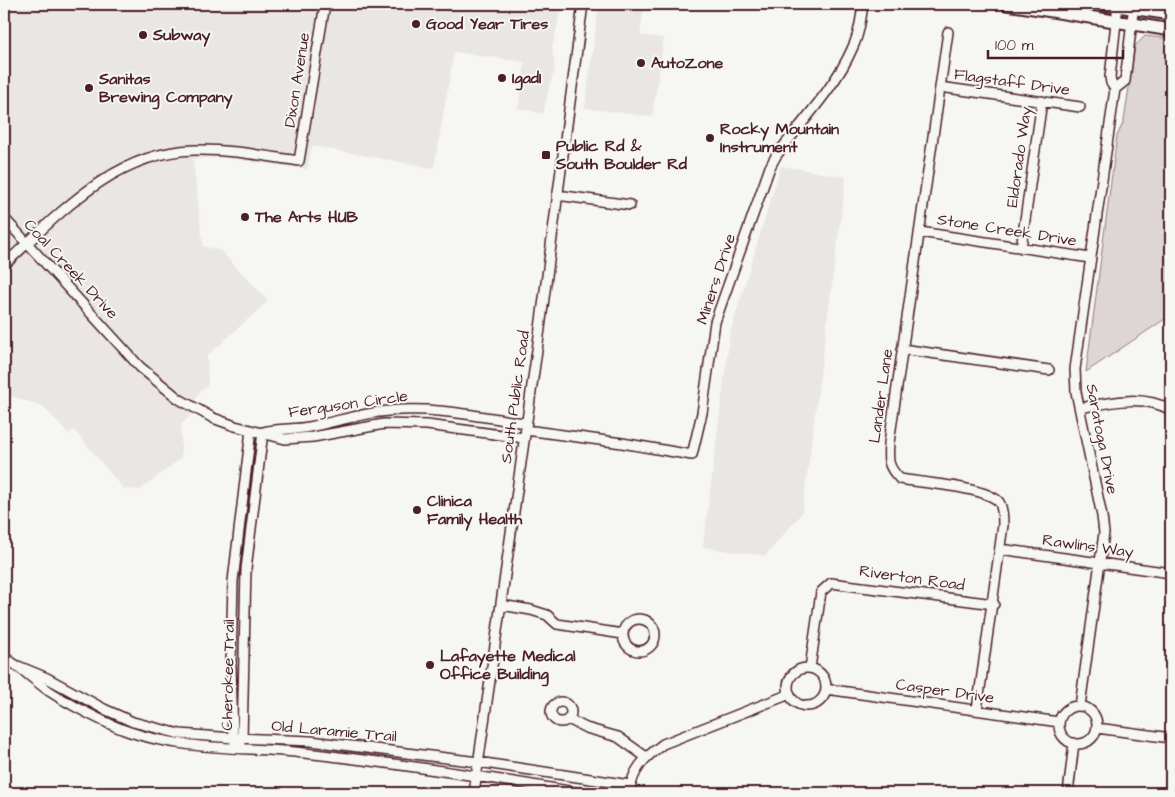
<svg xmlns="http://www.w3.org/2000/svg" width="1175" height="797" font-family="'Architects Daughter',sans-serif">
<rect width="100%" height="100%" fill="#f6f6f2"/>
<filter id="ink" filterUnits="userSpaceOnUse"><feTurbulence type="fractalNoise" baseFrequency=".02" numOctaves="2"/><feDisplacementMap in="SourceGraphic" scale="10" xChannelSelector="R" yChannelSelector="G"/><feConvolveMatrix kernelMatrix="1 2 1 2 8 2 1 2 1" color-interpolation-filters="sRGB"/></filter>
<g filter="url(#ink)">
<path fill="#e9e6e3" d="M4 4H562L552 48 555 70 549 86 543 114 518 108 525 62 454 52 434 168 312 146 307 169 218 157 193 159 203 246 221 251 268 301 207 356 208 386 199 392 189 417 181 425V458L140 490 124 489 74 430 68 434 43 406 4 394Z
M599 4H644L640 35 664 38 652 117 585 108Z
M781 166 846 177 802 513 765 556 703 547 730 333Z"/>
<path fill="#ddd6d5" stroke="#947a80" d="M1145 36 1163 38 1171 40V315L1086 372 1117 136 1124 121 1135 46Z"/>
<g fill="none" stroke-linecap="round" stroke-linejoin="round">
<g stroke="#4a1f2b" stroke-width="12">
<path id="minor" d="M948 32 889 443C888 460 887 466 900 479 921 483 987 487 999 502 1003 508 1003 518 1003 525L977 710
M940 87 1080 107
M1115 89 1125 81 1134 4
M557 195 630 205
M4 218 140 367 179 399 213 418 235 426 285 439 313 437 384 424 427 425 524 438
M920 232 1090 258
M1021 248 1042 101
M4 265C58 215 114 152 194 150 229 149 264 156 299 161L325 4
M902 349 1049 370
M1080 408C1111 402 1142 394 1171 410
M526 430 622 443 692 455 702 413 715 322 770 167 776 156C801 123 836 86 852 49 859 35 861 19 863 4
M263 432C279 428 294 430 309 427 336 422 362 413 388 411 434 406 481 417 526 423
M1000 549 1171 573
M501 605 531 610 547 615 557 624 623 634
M623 635a16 16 0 1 1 32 0a16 16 0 1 1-32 0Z
M4 657C20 667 34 680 49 691 69 704 108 725 130 732 184 750 240 747 295 752 391 762 486 777 580 793
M18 666 47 678 104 709 133 722 180 734 233 738 311 741 478 762 630 785
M810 668 821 592 831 583 994 604
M788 687a19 19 0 1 1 38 0a19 19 0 1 1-38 0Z
M826 689 1059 722
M551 712a10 10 0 1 1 20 0a10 10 0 1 1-20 0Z
M1080 706 1104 533 1102 516 1076 392 1075 369 1115 89 1111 83 1110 77 1118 4
M1059 725a19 19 0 1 1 38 0a19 19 0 1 1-38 0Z
M568 719 586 728 618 737 646 757
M1097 728 1171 738
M235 743 233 738 231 664 233 581 251 430
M241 743 242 739 246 569 263 432
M474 793 539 336 583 4
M629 793C633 769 644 758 663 744L790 694
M1068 793 1074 743"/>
</g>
<g stroke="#4a1f2b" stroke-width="15">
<path id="major" d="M1007 4 1171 30
M1104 4 1171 14"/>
</g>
<use href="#minor" stroke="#f6f6f2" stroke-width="9"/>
<use href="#major" stroke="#f6f6f2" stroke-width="11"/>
</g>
</g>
<g fill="#4a1f2b" stroke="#f6f6f2" stroke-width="2">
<circle cx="416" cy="24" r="5"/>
<circle cx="143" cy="35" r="5"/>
<circle cx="641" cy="63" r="5"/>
<circle cx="502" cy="78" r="5"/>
<circle cx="89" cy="88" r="5"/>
<circle cx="710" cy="138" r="5"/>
<rect x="541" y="150" width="10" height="10" rx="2.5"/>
<circle cx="245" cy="217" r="5"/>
<circle cx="417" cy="510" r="5"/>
<circle cx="430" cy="665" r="5"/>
</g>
<g text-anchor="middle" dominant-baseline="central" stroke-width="4" stroke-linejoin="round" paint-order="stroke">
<g font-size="16" font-weight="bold" fill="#4a1f2b" stroke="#f6f6f2" text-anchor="start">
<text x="426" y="24">Good Year Tires</text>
<text x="153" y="35">Subway</text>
<text x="651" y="63">AutoZone</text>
<text x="512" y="78">IgadI</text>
<text x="99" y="79">Sanitas<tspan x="99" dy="18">Brewing Company</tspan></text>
<text x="720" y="129">Rocky Mountain<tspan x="720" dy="18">Instrument</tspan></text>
<text x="556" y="146">Public Rd &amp;<tspan x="556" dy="18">South Boulder Rd</tspan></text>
<text x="255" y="217">The Arts HUB</text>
<text x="427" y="501">Clinica<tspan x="427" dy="18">Family Health</tspan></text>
<text x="440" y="656">Lafayette Medical<tspan x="440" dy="18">Office Building</tspan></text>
</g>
<g font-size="16" fill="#4a1f2b" stroke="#f6f6f2">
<text transform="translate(297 80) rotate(-81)">Dixon Avenue</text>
<text transform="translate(1012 82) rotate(8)">Flagstaff Drive</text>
<text transform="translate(1019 157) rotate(-82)">Eldorado Way</text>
<text transform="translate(1007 230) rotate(9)">Stone Creek Drive</text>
<text transform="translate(71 269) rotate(47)">Coal Creek Drive</text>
<text transform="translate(716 279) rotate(-72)">Miners Drive</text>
<text transform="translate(881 396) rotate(-82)">Lander Lane</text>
<text transform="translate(515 397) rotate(-82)">South Public Road</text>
<text transform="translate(348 404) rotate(-8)">Ferguson Circle</text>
<text transform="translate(1102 439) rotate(79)">Saratoga Drive</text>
<text transform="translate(1088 546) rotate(8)">Rawlins Way</text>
<text transform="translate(912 578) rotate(8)">Riverton Road</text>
<text transform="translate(228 675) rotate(-89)">Cherokee Trail</text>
<text transform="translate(945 691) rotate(8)">Casper Drive</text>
<text transform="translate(334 731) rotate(5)">Old Laramie Trail</text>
</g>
</g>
<rect width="1175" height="797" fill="none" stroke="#f6f6f2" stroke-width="20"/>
<rect x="10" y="10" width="1155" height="777" fill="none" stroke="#4a1f2b" stroke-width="2" filter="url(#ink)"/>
<path d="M988 50v8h135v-8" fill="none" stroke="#4a1f2b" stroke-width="2.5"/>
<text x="995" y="50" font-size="15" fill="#4a1f2b" stroke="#f6f6f2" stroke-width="4" paint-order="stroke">100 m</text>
</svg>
